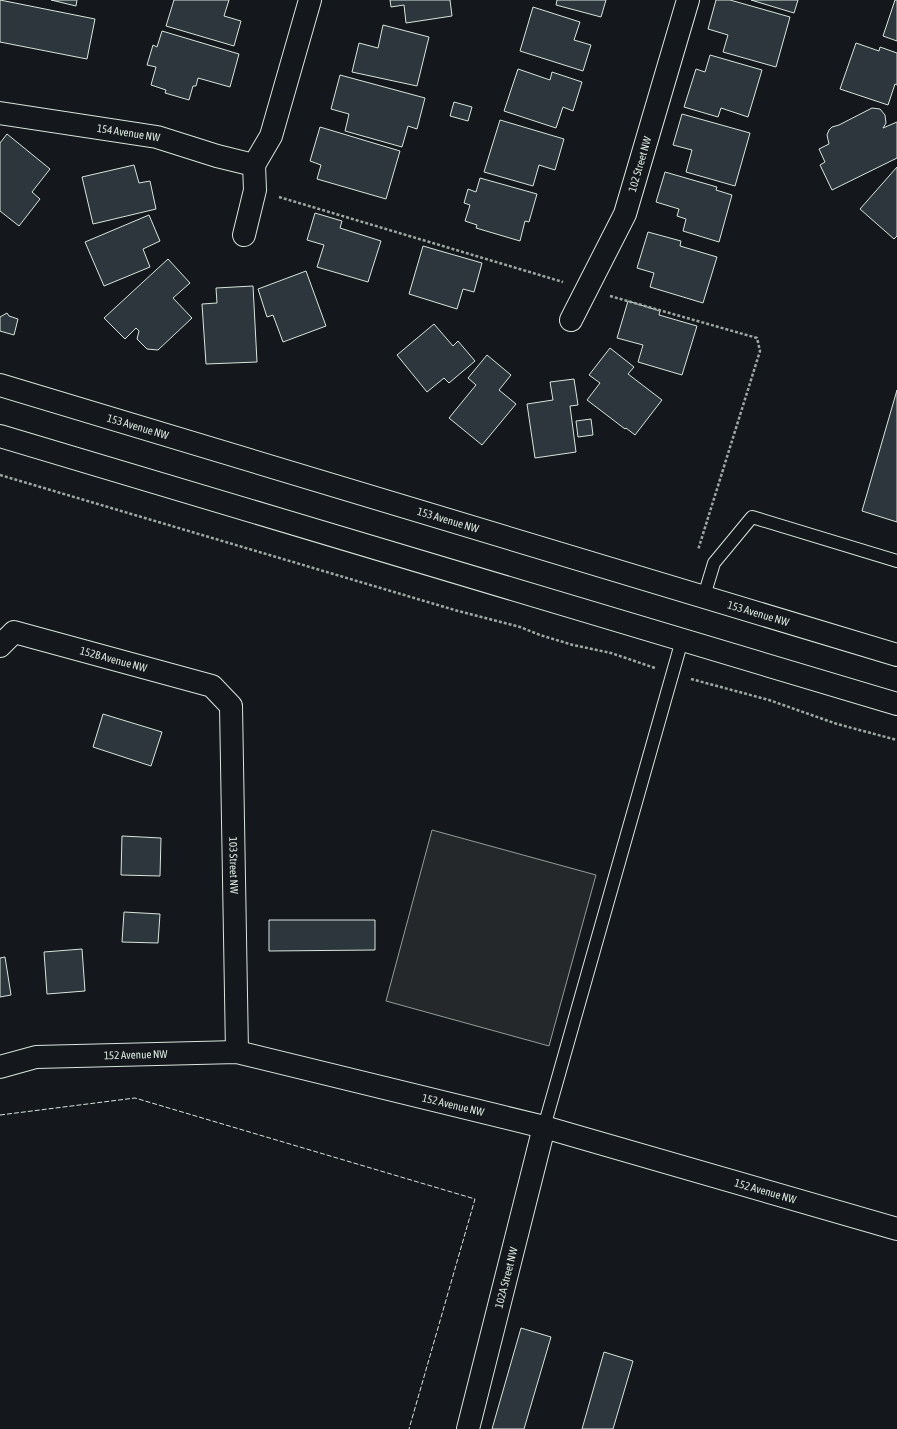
<svg xmlns="http://www.w3.org/2000/svg" width="897" height="1429" font-family="'Asap Condensed',sans-serif">
<rect width="100%" height="100%" fill="#14181c"/>
<path fill="#24282b" stroke="#939e99" d="M432 830 596 875 549 1046 386 1001Z"/>
<path fill="#2c363c" stroke="#d8e6dc" d="M0 0 95 19 87 59 0 42Z
M51 0H77L76 6Z
M174 0H229L224 16 241 21 234 46 166 26Z
M390 0H450L452 16 406 23 404 5 391 7Z
M557 0H606L601 17 556 5Z
M716 0H730L790 17 776 67 723 52 728 35 708 29Z
M751 0H798L794 13Z
M895 0H897V41L883 36Z
M533 7 580 22 574 40 591 45 583 71 520 51Z
M383 25 429 37 417 86 352 72 359 43 378 48Z
M162 31 239 54 230 87 198 78 196 86H193L189 100 165 93 166 90 151 85 156 67 147 65 153 45 157 47Z
M856 43 879 51 880 47 897 53V85L895 84 888 105 840 89Z
M710 55 762 70 748 117 721 108 718 117 684 107 696 69 705 72Z
M518 69 550 80 552 72 582 82 573 111 563 107 556 128 504 111Z
M340 75 425 98 417 129 408 126 402 147 345 131 349 114 331 109Z
M454 102 472 107 468 121 450 116Z
M872 108 880 109 885 115 886 123 883 128 897 122V158L832 190 820 165 825 162 819 149 829 144 827 135 829 130 832 127 839 125Z
M682 114 750 133 735 186 686 172 692 150 673 145Z
M500 120 564 139 555 170 539 165 533 186 484 172Z
M320 127 400 151 386 199 317 179 321 165 310 161Z
M7 134 50 169 32 192 40 199 19 226 0 211V143Z
M134 165 139 183 150 181 156 209 93 224 82 177Z
M897 167V236L894 239 860 209Z
M665 172 717 187 716 190 732 195 719 242 683 231 686 219 677 216 679 209 656 202Z
M480 178 537 194 529 222 525 221 520 241 476 228 477 225 465 221 470 205 464 203 468 189 476 192Z
M315 213 342 221 340 228 381 241 368 282 317 267 324 245 307 240Z
M149 215 160 241 143 249 150 267 104 286 85 242Z
M648 232 681 241 680 246 717 257 703 303 650 287 654 273 637 268Z
M423 246 482 263 474 292 463 289 457 309 409 294Z
M168 259 190 283 173 298 192 318 158 350 147 349 137 339 139 331 136 328 125 339 104 318Z
M306 271 326 326 283 342 273 315 267 317 258 289Z
M253 286 257 362 206 364 202 304 217 303 216 288Z
M628 301 660 311 659 315 697 326 682 375 638 362 643 345 617 338Z
M7 313 9 316 18 319 14 335 0 331V317Z
M434 324 453 346 458 341 475 361 449 383 444 378 427 392 397 355Z
M610 348 634 367 628 374 662 400 635 435 626 428 625 429 587 400 600 383 589 375Z
M487 355 511 375 499 390 516 404 482 445 449 418 476 385 468 378Z
M574 379 578 405 570 406 576 452 535 458 527 404 553 400 550 382Z
M897 390V522L862 511Z
M591 419 593 435 578 437 576 421Z
M103 714 162 732 151 766 93 747Z
M122 836 161 838 160 876 121 875Z
M124 912 160 914 158 943 122 942Z
M269 920H375V950L269 951Z
M82 949 85 991 47 994 44 952Z
M5 957 11 995 0 997V958Z
M521 1328 551 1337 524 1429H492Z
M604 1352 633 1361 613 1429H582Z"/>
<g fill="none" stroke-linecap="round" stroke-linejoin="round">
<g stroke="#d8e6dc" stroke-width="14">
<path id="service" d="M704 596 714 563 752 517 897 561
M544 1127 682 640"/>
</g>
<g stroke="#d8e6dc" stroke-width="24">
<g id="minor">
<path id="s1" d="M0 113 157 137 217 156 254 165 271 136 310 0"/>
<path d="M244 235 255 190 254 165"/>
<path id="s2" d="M571 320 625 214 688 0"/>
<path id="s3" d="M0 646 14 632 212 686 231 706 237 1052"/>
<path id="s4" d="M0 1067 36 1057 237 1052 544 1127 897 1229"/>
<path id="s5" d="M468 1429 544 1127"/>
</g>
</g>
<g stroke="#d8e6dc" stroke-width="24">
<g id="secondary">
<path id="s6" d="M0 385 897 655"/>
<path d="M0 436 897 704"/>
</g>
</g>
<path stroke="#9da8a2" stroke-width="2.5" stroke-dasharray="3 2" stroke-linecap="butt" d="M279 197 563 282
M610 296 757 338 760 351 698 550
M0 475 458 611 520 627 540 635 573 645 611 653 655 668
M691 679 769 700 837 724 897 740"/>
<use href="#service" stroke="#14181c" stroke-width="12"/>
<use href="#minor" stroke="#14181c" stroke-width="22"/>
<use href="#secondary" stroke="#14181c" stroke-width="22"/>
<path stroke="#d8e6dc" stroke-width="1" stroke-dasharray="5 2" stroke-linecap="butt" d="M0 1115 135 1098 475 1199 409 1429"/>
</g>
<g text-anchor="middle" dominant-baseline="central" stroke-width="3" stroke-linejoin="round" paint-order="stroke">
<g font-size="11" fill="#d8e6dc" stroke="#14181c">
<text stroke="none"><textPath href="#s1" startOffset="130">154 Avenue NW</textPath></text>
<text stroke="none"><textPath href="#s2" startOffset="171">102 Street NW</textPath></text>
<text stroke="none"><textPath href="#s6" startOffset="144">153 Avenue NW</textPath></text>
<text stroke="none"><textPath href="#s6" startOffset="468">153 Avenue NW</textPath></text>
<text stroke="none"><textPath href="#s6" startOffset="792">153 Avenue NW</textPath></text>
<text stroke="none"><textPath href="#s3" startOffset="123">152B Avenue NW</textPath></text>
<text stroke="none"><textPath href="#s3" startOffset="412">103 Street NW</textPath></text>
<text stroke="none"><textPath href="#s4" startOffset="137">152 Avenue NW</textPath></text>
<text stroke="none"><textPath href="#s4" startOffset="461">152 Avenue NW</textPath></text>
<text stroke="none"><textPath href="#s4" startOffset="785">152 Avenue NW</textPath></text>
<text stroke="none"><textPath href="#s5" startOffset="156">102A Street NW</textPath></text>
</g>
</g>
</svg>
